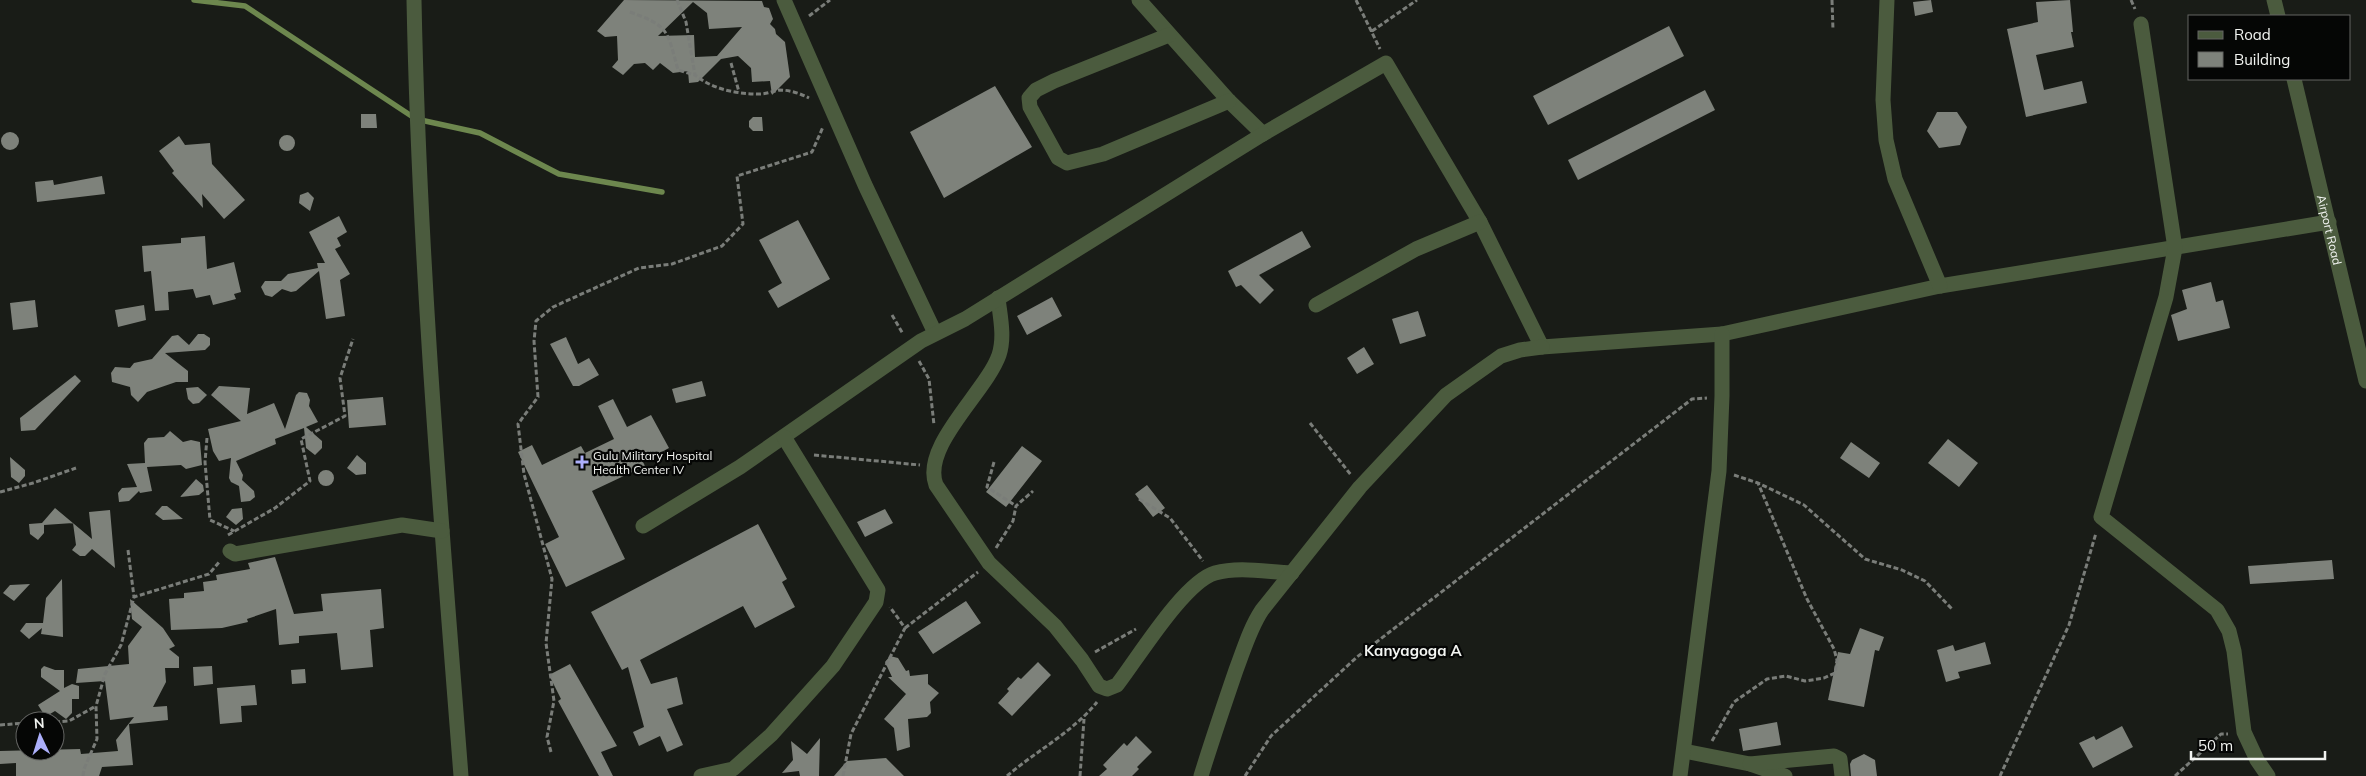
<svg xmlns="http://www.w3.org/2000/svg" width="2366" height="776" font-family="Mulish,sans-serif">
<rect width="100%" height="100%" fill="#191c17"/>
<g fill="none" stroke-linecap="round" stroke-linejoin="round">
<path stroke="#6d874e" stroke-width="5.5" d="M194 0 245 6 416 119 480 133 559 174 662 192"/>
</g>
<path fill="#7e827b" fill-rule="evenodd" d="M624 0 762 1 764 7 769 8 773 19 770 24 775 29 776 34 785 42 790 77 772 95 770 81 752 82 751 68 738 56 721 59 698 82 689 83 688 71 673 73 660 63 653 70 645 63 634 64 623 75 612 67 618 60 617 36 605 37 597 31ZM693 2 707 13 709 29 742 27 717 56 695 57 694 35 658 36Z
M1931 0 1933 12 1915 16 1913 2Z
M2070 0 2073 32H2071L2074 47 2036 55 2044 90 2082 81 2087 103 2026 117 2007 29 2038 22 2036 2Z
M1669 26 1684 56 1548 125 1533 96Z
M995 86 1032 147 944 198 910 132Z
M1705 90 1715 110 1578 180 1568 160Z
M1937 112H1957L1967 127 1960 145 1939 148 1927 131Z
M361 114H376L377 128H361Z
M753 117H762L763 131H753L749 127V121Z
M1 141a9 9 0 1 1 18 0a9 9 0 1 1-18 0Z
M279 143a8 8 0 1 1 16 0a8 8 0 1 1-16 0Z
M179 136 185 145 210 143 212 164 245 200 224 219 202 194 203 208 172 173 174 171 159 151Z
M102 176 105 194 37 202 35 182 53 180 54 185Z
M308 192 314 198 310 211 299 203 300 195Z
M339 216 347 232 337 238 341 246 335 249 350 274 340 280 345 316 326 319 319 271 296 291 291 292 282 289 272 297 265 295 261 287 265 281H281L288 274 318 268 317 263H325L309 232Z
M798 220 830 279 778 308 768 291 782 283 759 240Z
M1302 231 1311 247 1259 275 1274 290 1260 304 1241 285 1236 287 1228 271Z
M205 236 207 269 234 262 241 292 234 294 236 299 213 305 210 295 196 298 193 289 168 292 169 310 155 311 151 271 144 272 142 246 181 243V238Z
M2211 282 2216 302 2223 300 2230 328 2178 341 2171 315 2187 309 2182 290Z
M1052 297 1062 316 1027 335 1017 316Z
M35 300 38 327 13 330 10 303Z
M144 305 146 320 118 327 115 310Z
M1418 311 1426 336 1400 344 1392 319Z
M198 334H204L210 338V345L205 350 165 353 188 371V382H176L147 392 138 402 131 395 130 387 112 382 111 373 115 367 130 368 134 363 152 359 172 336 178 335 189 345Z
M566 337 578 364 589 358 599 375 579 386H573L550 344Z
M1364 347 1374 364 1357 374 1347 358Z
M75 375 81 381 35 430 21 431 20 418Z
M702 381 706 396 676 403 672 389Z
M219 386 250 388 247 414 274 403 285 429 296 395 299 392 307 393 310 400 309 406 318 422 306 427 322 441V448L315 455 306 448 304 428 275 439 276 444 236 461 243 475 242 480 254 491 255 497 250 501 241 502 239 486 231 482 229 478 231 458 219 461 213 451 208 429 241 421 211 395Z
M198 387 207 395 199 403 193 404 188 399 186 388Z
M383 397 386 425 349 428 347 400Z
M613 399 627 427 651 415 669 448 643 462 645 466 592 491 625 559 566 587 545 544 559 537 518 452 532 445 542 465 581 446 585 453 614 439 598 406Z
M170 431 183 442 191 440 200 442 202 465 186 469 181 465 147 467 152 491 140 493 139 491 129 501 119 502 118 493 122 488 137 487 127 464 145 463 144 443 148 438 164 437Z
M1948 439 1978 463 1959 487 1928 463Z
M1851 442 1880 463 1869 478 1840 458Z
M1022 446 1042 461 1006 507 986 492Z
M357 455 366 463V474L356 475 347 468Z
M10 457 25 470V476L19 483 11 477Z
M318 478a8 8 0 1 1 16 0a8 8 0 1 1-16 0Z
M196 479 203 485 204 491 199 495 180 497Z
M1147 485 1165 508 1153 517 1135 494Z
M162 506H167L183 519 163 520 155 514Z
M55 508 92 539 89 512 110 510 115 568 92 549 85 556H80L72 550 76 545 73 523 44 525V533L38 540 30 534 29 524 42 523Z
M242 508 243 519 236 525 226 517 232 509Z
M885 509 893 523 865 537 857 522Z
M758 524 787 579 782 582 795 607 755 628 743 606 640 660 651 684 677 677 683 704 667 709 683 745 667 752 660 736 639 746 633 732 644 727 628 667 622 670 591 612Z
M275 557 294 614 323 611 321 594 381 589 384 628 370 630 373 667 341 670 337 633 299 636V643L279 645 276 609 247 619 248 622 222 628 171 630 169 599 184 598V593L204 591 203 582 217 580 216 575 250 569 248 563Z
M2332 560 2334 579 2250 584 2248 566Z
M62 579 63 637 41 634 42 628 29 639 20 631 26 623H43L46 598Z
M30 584 14 601 3 593 10 585Z
M130 599 163 628 175 646 169 649 179 657V668H165L166 682 153 707 167 706 168 720 129 724 133 765 102 767 99 776H16V763L0 764V751L80 749 81 754 118 751 116 740 134 717 110 720 105 681 76 683 78 669 129 664 128 646 142 627 132 619Z
M966 601 981 623 933 654 918 632Z
M1860 628 1884 637 1879 651 1875 650 1864 707 1828 700 1838 652 1850 654Z
M1985 642 1991 664 1958 672 1960 678 1946 682 1937 650 1953 645 1955 651Z
M890 656 898 658 906 671 909 670 910 676 928 674V684L939 693 930 702 931 713 927 717 908 719 910 747 897 751 894 728 884 719 906 694 888 677H892L885 662Z
M1038 662 1051 675 1012 716 998 703 1009 691 1007 689 1018 677 1021 679Z
M570 664 617 746 601 752 613 776H599L558 701 561 699 549 675Z
M44 666 55 670H64V688L72 684 79 686V699H72V713L66 719 55 711 50 714 43 713 38 705 60 691 41 677V669Z
M212 666 213 684 194 686 193 667Z
M305 669 306 683 292 684 291 670Z
M255 685 257 705 241 706 242 722 220 724 217 688Z
M1777 722 1781 745 1743 751 1739 729Z
M2122 726 2133 747 2093 768 2079 743 2094 736 2096 740Z
M1136 736 1152 752 1137 767 1139 769 1132 776H1099L1107 769 1103 765 1124 743 1127 746Z
M820 738 819 776H800L799 771 782 773 793 760 791 741 807 754Z
M1864 754 1875 760 1877 776H1851L1850 764 1852 760Z
M886 758 904 776H834L847 761Z"/>
<g fill="none" stroke-linecap="round" stroke-linejoin="round">
<path stroke="#7a7d79" stroke-width="3" stroke-dasharray="5 2.5" stroke-linecap="butt" d="M677 0 686 22 695 75C714 90 737 94 760 94 767 94 773 91 779 90 790 90 799 93 809 98
M1356 0 1380 49
M1832 0 1833 30
M2131 0 2135 9
M630 12C669 26 667 30 678 70L695 75
M809 16 830 0
M1372 31 1417 0
M731 63 739 92
M892 315 903 334
M919 361 929 379 934 425
M1310 423 1351 475
M207 438 205 462 210 520 234 531
M814 455 920 465
M994 462 987 487 1016 506
M1734 475 1758 483 1804 505 1865 559 1902 570 1925 581 1953 610
M0 492 33 483 76 468
M1139 499 1170 518 1203 561
M228 535 275 508 310 481 301 439 345 416 340 378 353 339
M996 548 1013 521 1016 506 1033 491
M128 550 134 597
M905 628 978 572
M1095 652 1136 629
M55 722 69 721 96 706
M0 725 25 723
M1712 741 1734 702 1767 679 1786 676 1805 681 1824 678 1835 673 1837 660 1834 649 1807 599 1758 483
M551 752 547 737 554 701 546 643 552 579 524 474 518 424 538 397 534 341 536 321 553 307 639 268 672 264 722 246 743 224 737 176 812 152 823 127
M83 776 84 769 97 739 96 706 105 674 121 645 134 597 209 574 220 561
M843 776 851 734 905 628 890 607
M1007 776C1036 751 1073 732 1097 702
M1080 776 1084 719
M1245 776 1271 736 1357 657 1692 399 1707 398
M2000 776 2069 625 2096 533
M2175 776 2221 734H2228"/>
<g stroke="#4b5b3e" stroke-width="15">
<path d="M414 0C419 259 441 518 461 776"/>
<path d="M784 0 865 185 935 333"/>
<path d="M1139 0 1229 101 1263 134 1386 63 1480 222 1542 347 1722 334 1940 286 2329 222"/>
<path d="M1887 0 1883 100 1886 140 1895 179 1940 286"/>
<path d="M2274 0 2278 16"/>
<path d="M2141 24 2175 248 2166 297 2101 517 2217 610 2229 631 2234 651 2244 732 2257 760 2268 776"/>
<path d="M1169 35 1054 81 1036 90 1029 98 1030 107 1058 158 1067 163 1103 154 1229 101"/>
<path id="s1" d="M2294 79 2366 381"/>
<path d="M998 298C1000 316 1005 337 999 355 986 392 921 446 936 485L989 563 1055 626 1082 660 1099 686 1107 689 1117 685C1138 658 1184 582 1215 573 1239 566 1267 572 1292 573"/>
<path d="M1316 305 1416 249 1480 222"/>
<path d="M643 526 740 467 921 341 965 319 1263 134"/>
<path d="M230 551 235 554 402 525 442 531"/>
<path d="M1684 751 1750 764 1785 776"/>
<path d="M1750 764 1834 756 1840 759 1842 776"/>
<path d="M701 776 733 769 771 735 833 666 876 602 878 590 784 437"/>
<path d="M1201 776C1212 740 1224 705 1236 670 1244 649 1250 628 1262 610L1360 487 1446 395 1501 356 1520 350 1542 347"/>
<path d="M1680 776 1719 471 1722 396V334"/>
</g>
</g>
<path fill="#acaffb" stroke="#050605" stroke-width="2" d="M579.5 454.5h5v5h5v5h-5v5h-5v-5h-5v-5h5z"/>
<g text-anchor="middle" dominant-baseline="central" stroke-width="4.5" stroke-linejoin="round" paint-order="stroke">
<g font-size="12" fill="#f2f4f1" stroke="#050605">
<text stroke="none"><textPath href="#s1" startOffset="155">Airport Road</textPath></text>
</g>
<g font-size="12" fill="#f2f4f1" stroke="#050605" text-anchor="start">
<text x="593" y="455">Gulu Military Hospital<tspan x="593" dy="14">Health Center IV</tspan></text>
</g>
<g font-size="15" font-weight="bold" fill="#f2f4f1" stroke="#050605">
<text x="1413" y="650">Kanyagoga A</text>
</g>
</g>
<rect x="2188" y="15" width="162" height="65" fill="#050605" stroke="#646563"/>
<rect x="2198" y="31" width="25" height="8" fill="#4b5b3e" stroke="#646563"/>
<text x="2234" y="40" font-size="15" fill="#f2f4f1">Road</text>
<rect x="2198" y="52" width="25" height="15" fill="#7e827b" stroke="#646563"/>
<text x="2234" y="65" font-size="15" fill="#f2f4f1">Building</text>
<g transform="translate(40 736) rotate(356)"><circle r="24" fill="#050605" stroke="#646563"/>
<path d="M0-4L9 19L0 12L-9 19Z" fill="#acaffb"/>
<text y="-8" font-size="14" font-weight="bold" text-anchor="middle" fill="#f2f4f1">N</text>
</g>
<path d="M2191 751v8h134v-8" fill="none" stroke="#f2f4f1" stroke-width="2.5"/>
<text x="2198" y="751" font-size="15" fill="#f2f4f1" stroke="#050605" stroke-width="4" paint-order="stroke">50 m</text>
</svg>
